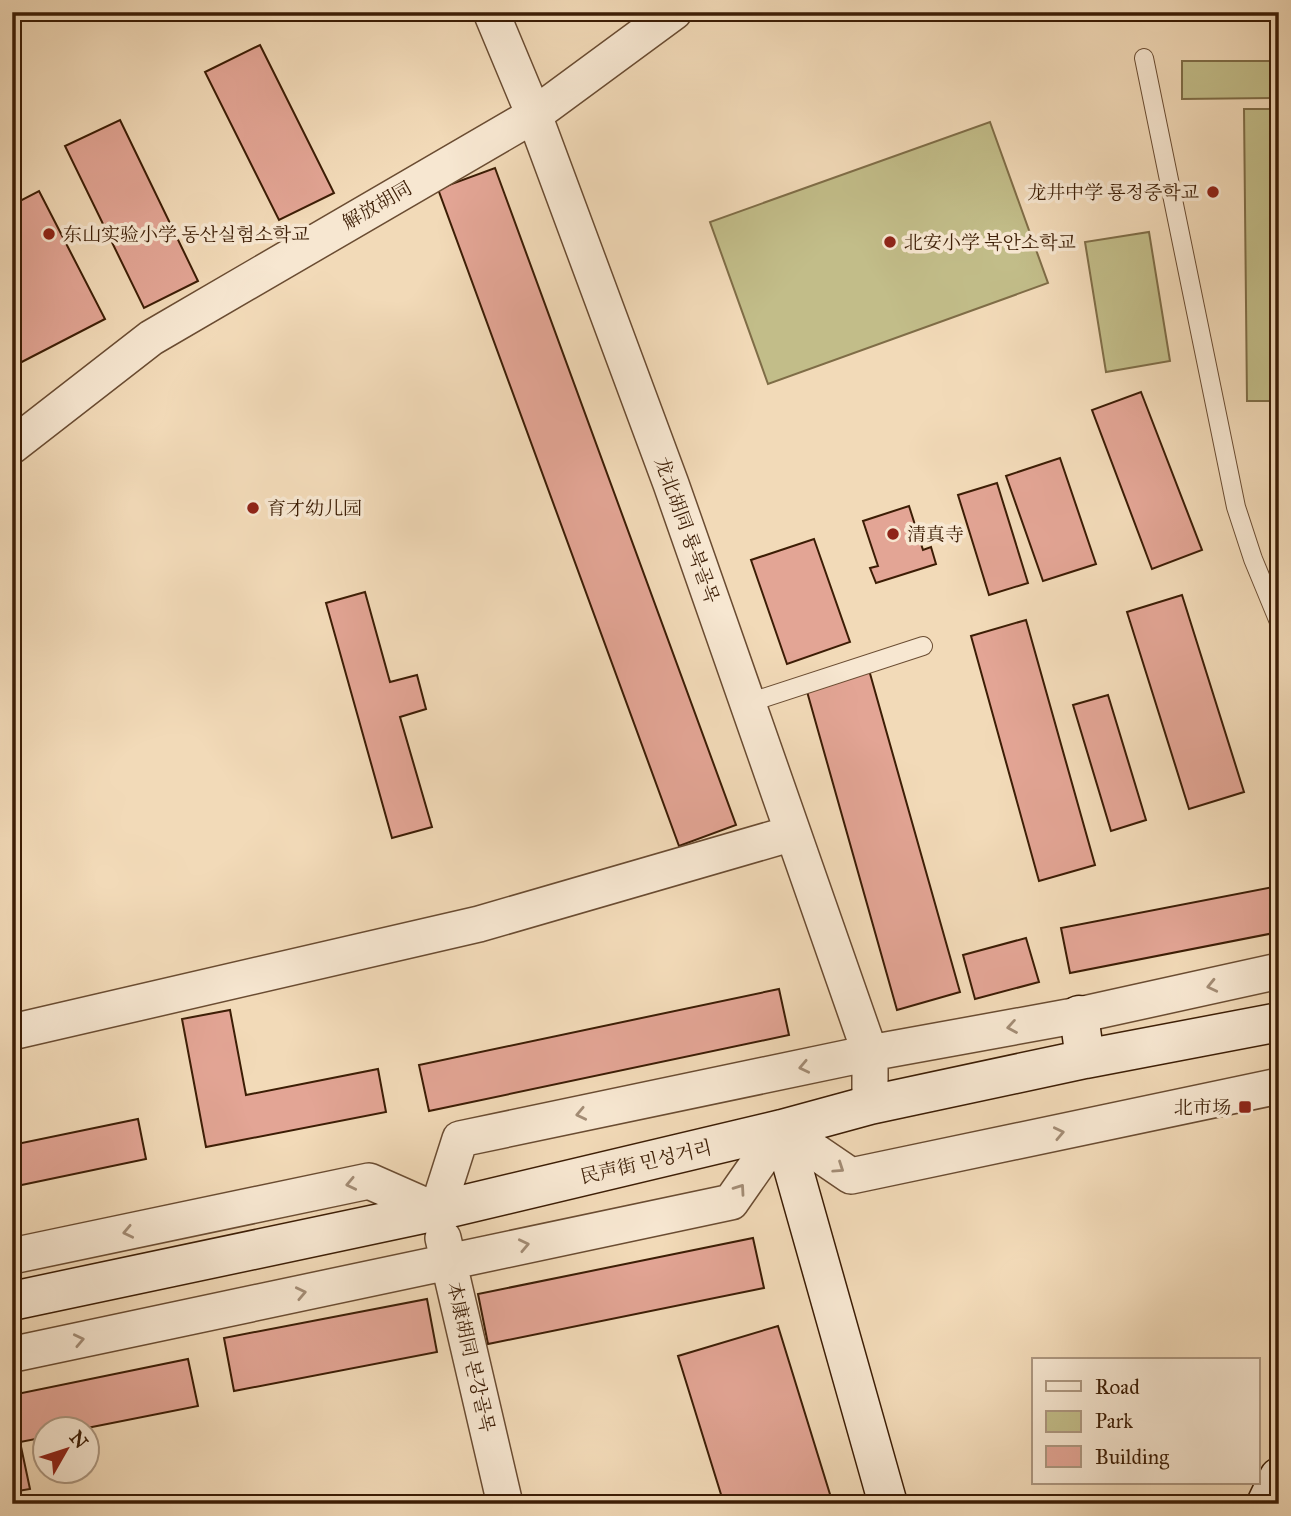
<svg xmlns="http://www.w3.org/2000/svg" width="1291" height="1516" font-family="'IM FELL Great Primer','Noto Serif SC','Noto Serif KR',serif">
<rect width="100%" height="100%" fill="#f2dab8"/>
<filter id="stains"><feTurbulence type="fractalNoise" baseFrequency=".00286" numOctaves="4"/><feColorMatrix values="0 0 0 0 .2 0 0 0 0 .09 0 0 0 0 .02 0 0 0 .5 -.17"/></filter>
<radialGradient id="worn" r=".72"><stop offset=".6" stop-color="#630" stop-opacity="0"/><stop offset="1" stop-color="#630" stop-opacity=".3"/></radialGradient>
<path fill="#c2bd89" stroke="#7f6d47" stroke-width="2" d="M1182 61H1279V98L1182 99Z
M1244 109H1279V401H1247Z
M990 122 1048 283 768 384 710 222Z
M1149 232 1170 361 1106 372 1085 242Z"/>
<path fill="#e3a595" stroke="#3c1d05" stroke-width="2" d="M569 12H593L572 20Z
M260 45 334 193 279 220 205 72Z
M120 120 198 281 144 308 65 146Z
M495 168 736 825 679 846 438 189Z
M39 191 105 319 12 367V205Z
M1141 392 1202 550 1152 569 1092 410Z
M1060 458 1096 564 1043 581 1006 476Z
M997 483 1028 583 989 595 958 495Z
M909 506 923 550 931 547 936 564 876 583 870 568 878 566 863 521Z
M814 539 850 642 787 664 751 560Z
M365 592 390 682 417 675 426 709 400 717 432 827 392 838 326 603Z
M1182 595 1244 792 1189 809 1127 612Z
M1026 620 1095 865 1039 881 971 636Z
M869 670 960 992 897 1010 806 688Z
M1108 695 1146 820 1111 831 1073 705Z
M1279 886V932L1070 973 1061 928Z
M1026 938 1039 982 975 999 963 955Z
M779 989 789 1035 429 1111 419 1065Z
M230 1010 246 1095 378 1069 386 1112 206 1147 182 1019Z
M138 1119 146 1159 12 1187V1145Z
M753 1238 764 1288 488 1344 478 1294Z
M427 1299 437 1352 234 1391 224 1338Z
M778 1326 833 1504H724L678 1356Z
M188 1359 198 1406 87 1428H46V1437L20 1442 30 1489 12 1492V1395Z"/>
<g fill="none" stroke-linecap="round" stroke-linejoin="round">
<g stroke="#6a4c32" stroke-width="20">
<path id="lane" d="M1144 58 1236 507 1253 559 1279 622
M748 703 923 646"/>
</g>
<g stroke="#6a4c32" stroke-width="38">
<path id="street" d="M491 12 534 115 671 484 870 1053V1105
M12 446 151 338 534 115 674 12
M12 1032 479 924 793 833
M437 1211 460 1139 870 1053 1079 1015 1279 971
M443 1238 505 1504
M12 1256 369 1181 437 1211
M12 1351 19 1353 731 1202 782 1129 851 1176 1279 1086"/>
</g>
<g stroke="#3c1d05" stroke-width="41">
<path id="secondary" d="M1079 1015 1085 1059
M782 1129 888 1504
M12 1301 437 1211 782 1129 870 1105 1085 1059 1279 1022
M1266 1504 1279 1477"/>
</g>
<use href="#lane" stroke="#f7e7d1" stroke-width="18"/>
<use href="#street" stroke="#f7e7d1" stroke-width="35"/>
<use href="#secondary" stroke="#f7e7d1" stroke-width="38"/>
</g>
<defs><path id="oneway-chevron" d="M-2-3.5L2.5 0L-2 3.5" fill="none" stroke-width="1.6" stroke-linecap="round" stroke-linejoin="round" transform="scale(1.75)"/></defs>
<g stroke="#a38c75">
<use href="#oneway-chevron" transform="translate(1212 986) rotate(167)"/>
<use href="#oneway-chevron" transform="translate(1012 1027) rotate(170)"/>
<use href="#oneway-chevron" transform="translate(804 1067) rotate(168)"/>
<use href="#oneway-chevron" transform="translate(581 1114) rotate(168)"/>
<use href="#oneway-chevron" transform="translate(1059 1133) rotate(-12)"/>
<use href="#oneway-chevron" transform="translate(839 1168) rotate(34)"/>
<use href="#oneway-chevron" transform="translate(351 1184) rotate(168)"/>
<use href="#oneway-chevron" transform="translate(740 1189) rotate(-55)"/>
<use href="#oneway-chevron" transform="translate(128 1232) rotate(168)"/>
<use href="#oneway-chevron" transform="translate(524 1245) rotate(-12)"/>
<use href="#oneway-chevron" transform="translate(301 1293) rotate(-12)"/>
<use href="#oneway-chevron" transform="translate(79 1340) rotate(-12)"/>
</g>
<g fill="#8f2418" stroke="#f7e7d1" stroke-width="2.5">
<circle cx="1213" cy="192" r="7"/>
<circle cx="49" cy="234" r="7"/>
<circle cx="890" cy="242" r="7"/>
<circle cx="253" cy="508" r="7"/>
<circle cx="893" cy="534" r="7"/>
<rect x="1238" y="1100" width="14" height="14" rx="3.5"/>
</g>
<g text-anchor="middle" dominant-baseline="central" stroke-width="7" stroke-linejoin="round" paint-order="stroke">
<g font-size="19" fill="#3c1d05" stroke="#f7e7d1" text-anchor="start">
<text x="1199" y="192" text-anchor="end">龙井中学 룡정중학교</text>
<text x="63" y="234">东山实验小学 동산실험소학교</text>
<text x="904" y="242">北安小学 북안소학교</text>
<text x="267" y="508">育才幼儿园</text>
<text x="907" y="534">清真寺</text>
<text x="1231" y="1107" text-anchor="end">北市场</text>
</g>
<g font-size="19" fill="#3c1d05" stroke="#f7e7d1">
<text transform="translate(377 205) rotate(-30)">解放胡同</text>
<text transform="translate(687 530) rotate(70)">龙北胡同 룡북골목</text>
<text transform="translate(646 1162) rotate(-13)">民声街 민성거리</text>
<text transform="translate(471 1357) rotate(77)">本康胡同 본강골목</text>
</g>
</g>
<rect width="1291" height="1516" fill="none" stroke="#f2dab8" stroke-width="42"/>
<rect x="14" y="14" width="1263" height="1488" fill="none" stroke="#3c1d05" stroke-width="3.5"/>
<rect x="21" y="21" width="1249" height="1474" fill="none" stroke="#3c1d05" stroke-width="2"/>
<rect x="1032" y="1358" width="228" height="126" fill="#f7e7d1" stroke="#ac967f" stroke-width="2"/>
<rect x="1046" y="1381" width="35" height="10" fill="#f7e7d1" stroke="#ac967f" stroke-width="2"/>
<text x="1095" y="1394" font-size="21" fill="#3c1d05">Road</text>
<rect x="1046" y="1411" width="35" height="21" fill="#c2bd89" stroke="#ac967f" stroke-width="2"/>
<text x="1095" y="1428" font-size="21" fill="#3c1d05">Park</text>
<rect x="1046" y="1446" width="35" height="21" fill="#e3a595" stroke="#ac967f" stroke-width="2"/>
<text x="1095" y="1464" font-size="21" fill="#3c1d05">Building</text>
<g transform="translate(66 1450) rotate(51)"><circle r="33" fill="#f7e7d1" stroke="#ac967f" stroke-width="2"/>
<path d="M0-5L12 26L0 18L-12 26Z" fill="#8f2418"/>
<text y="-10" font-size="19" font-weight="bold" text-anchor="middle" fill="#3c1d05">N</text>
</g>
<rect width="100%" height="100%" filter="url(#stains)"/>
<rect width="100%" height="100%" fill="url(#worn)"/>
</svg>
